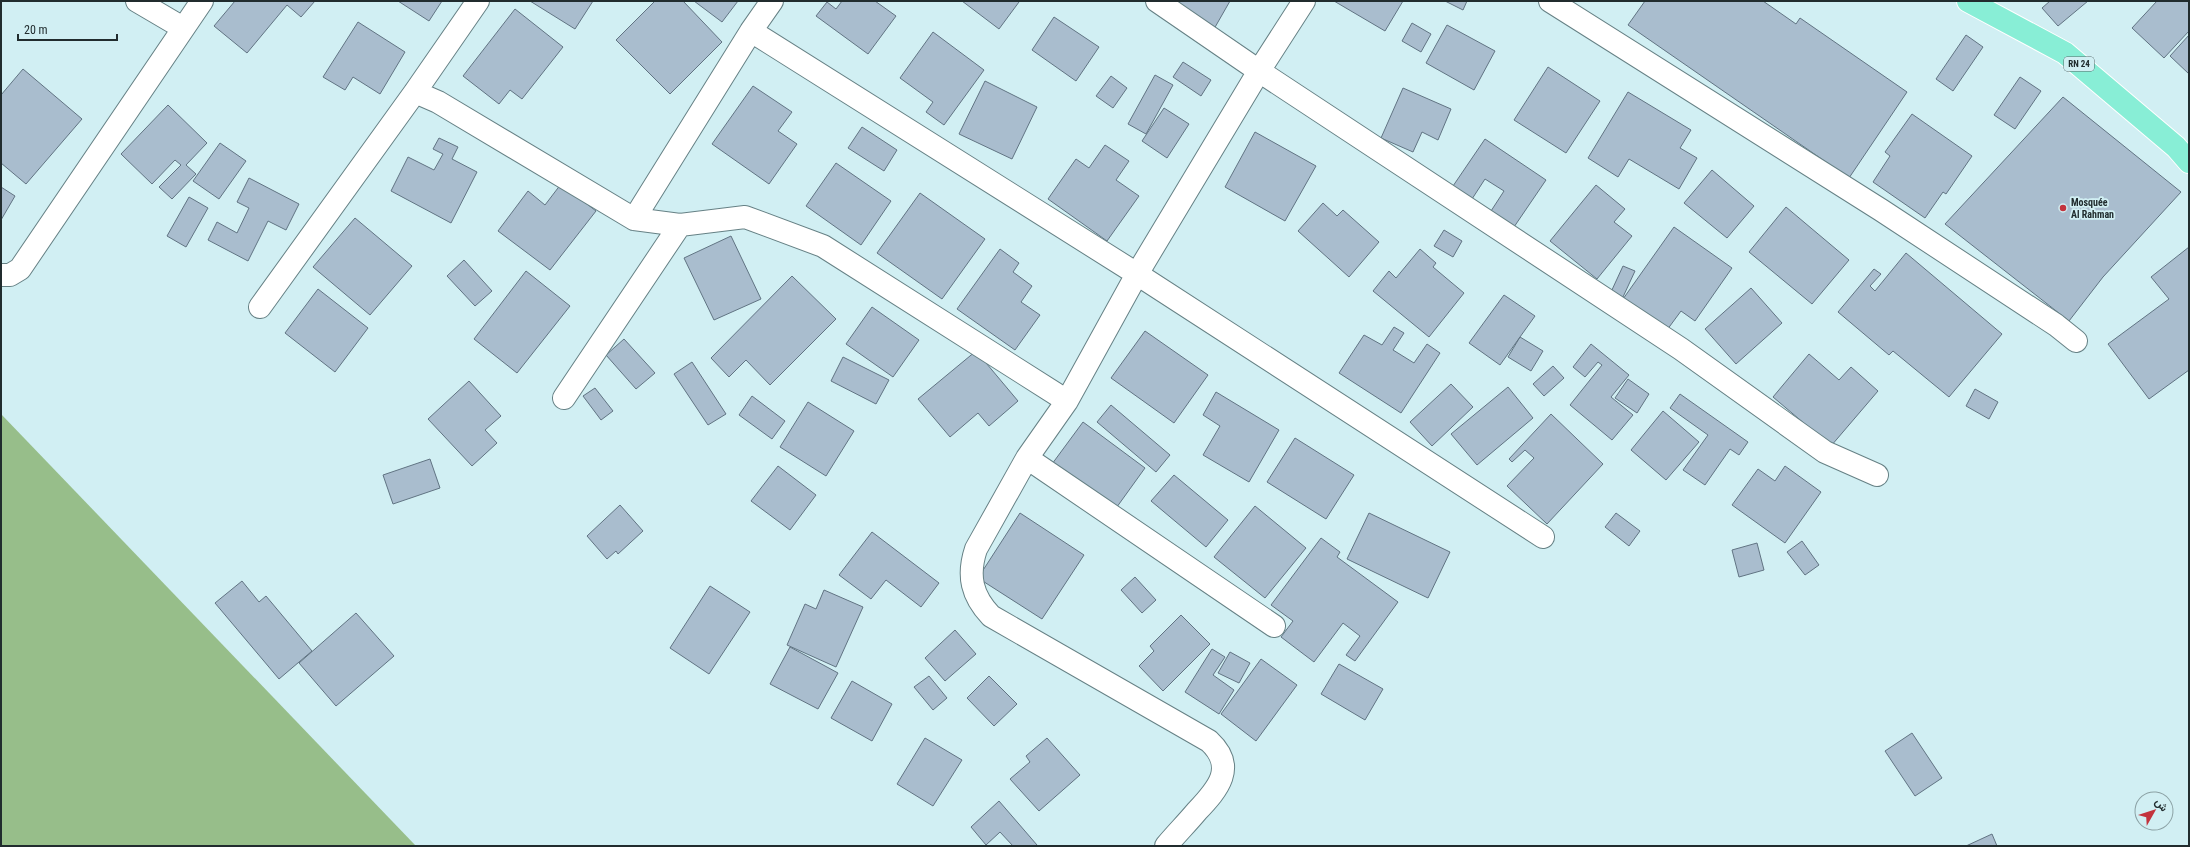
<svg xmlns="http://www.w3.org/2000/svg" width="2190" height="847" font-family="'Roboto Condensed',Vazirmatn,sans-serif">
<rect width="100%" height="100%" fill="#d1eff3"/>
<path fill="#97be8a" d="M1 414 416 846H1Z"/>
<path fill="#a9bdce" stroke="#617483" d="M235 1H315L301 17 287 5 247 53 214 26Z
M398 1H442L429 21Z
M530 1H593L575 29Z
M655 1H683L722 42 670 94 616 40Z
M694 1H738L722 22Z
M842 1H875L896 16 868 54 816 16 827 2 836 9Z
M962 1H1018L1019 2 999 29Z
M1168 1H1230L1214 29Z
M1334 1H1403L1385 31Z
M1445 1H1467L1463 10Z
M1645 1H1763L1796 24 1800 18 1907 92 1849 178 1628 25Z
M2050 1H2088L2058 26 2042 8Z
M2157 1H2189V31L2164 58 2132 28Z
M515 9 563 47 522 99 510 90 499 104 463 76Z
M1054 17 1099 47 1076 81 1032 50Z
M358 22 405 52 380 94 353 77 345 90 323 77Z
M1412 23 1431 34 1421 52 1402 41Z
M1447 25 1495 51 1474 90 1426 63Z
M933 32 984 70 944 125 926 112 933 102 900 78Z
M1966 35 1983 47 1953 91 1936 79Z
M2189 35V74L2170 56Z
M1183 62 1211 80 1201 96 1173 77Z
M1548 67 1600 101 1566 153 1514 120Z
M23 69 82 119 26 184 1 163V95Z
M1155 75 1173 85 1146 134 1128 124Z
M1111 76 1127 88 1113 108 1096 96Z
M2020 77 2041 91 2015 129 1994 115Z
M985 81 1037 107 1012 159 959 134Z
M753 86 792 112 778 131 797 144 769 184 712 144Z
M1403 88 1451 109 1438 140 1422 132 1413 152 1381 138Z
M1628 92 1691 130 1680 148 1697 158 1679 189 1629 159 1618 177 1588 158Z
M2063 97 2181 192 2103 277 2069 321 1945 224Z
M168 105 207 143 186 165 196 174 172 199 159 187 181 165 175 160 152 184 121 154Z
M1164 108 1189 124 1167 158 1142 141Z
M1912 114 1972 156 1946 194 1943 192 1925 218 1873 182 1890 156 1885 152Z
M862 127 897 150 884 171 848 148Z
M1255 132 1316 166 1285 221 1225 187Z
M439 138 458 147 452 159 477 172 451 223 391 191 408 157 434 170 443 154 433 149Z
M1485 139 1546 180 1514 227 1491 211 1504 191 1485 179 1472 199 1453 186Z
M220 143 246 161 219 199 193 181Z
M1105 145 1129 161 1116 180 1139 196 1107 241 1048 199 1076 159 1089 168Z
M836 163 891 201 861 245 806 206Z
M1712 170 1754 206 1727 238 1684 203Z
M249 178 299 204 286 230 268 221 248 261 208 240 217 222 237 233 249 208 237 202Z
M561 184 596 211 550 270 498 231 528 191 545 205Z
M1596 185 1625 209 1614 222 1632 236 1597 279 1550 241Z
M1 187 15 196 1 220Z
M920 193 985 239 942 299 877 253Z
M189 197 208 208 186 247 167 236Z
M1323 203 1337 216 1343 210 1379 242 1349 277 1298 231Z
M1786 207 1849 260 1812 304 1749 252Z
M355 218 412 266 370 315 313 267Z
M1674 227 1732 268 1695 321 1681 311 1667 330 1623 299Z
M1444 230 1462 241 1453 257 1434 246Z
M731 236 761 299 714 320 684 258Z
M2189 247V370L2149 399 2108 344 2169 299 2151 277Z
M1000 249 1019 263 1013 272 1032 286 1021 302 1040 315 1015 350 957 309Z
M1420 249 1436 263 1433 267 1464 293 1429 337 1373 291 1389 271 1396 278Z
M1906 253 2002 334 1949 397 1893 351 1889 355 1838 312 1874 269 1881 274 1870 286 1875 291Z
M464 260 492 291 475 306 447 276Z
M1623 266 1635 271 1623 297 1611 292Z
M526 271 570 306 517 373 474 339Z
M792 276 836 319 770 385 746 360 729 377 711 358Z
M1751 288 1782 323 1736 364 1705 329Z
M318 289 368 328 335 372 285 333Z
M1504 295 1535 316 1500 365 1469 343Z
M872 307 919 340 893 377 846 344Z
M1394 327 1404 333 1393 350 1414 363 1427 344 1440 353 1401 413 1339 373 1364 335 1382 345Z
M1145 331 1208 375 1174 423 1111 378Z
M1520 337 1543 351 1531 371 1508 357Z
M624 339 655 373 636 389 606 355Z
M1591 344 1629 375 1611 397 1633 415 1612 440 1570 405 1602 365 1598 362 1585 377 1573 367Z
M976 351 1018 401 989 426 978 413 950 437 918 399Z
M1809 354 1839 380 1851 367 1878 391 1831 446 1773 397Z
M843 357 889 380 876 404 831 381Z
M692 362 726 414 708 425 674 374Z
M1553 366 1564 378 1544 396 1533 384Z
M1628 379 1649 394 1637 413 1615 398Z
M469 381 501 416 485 430 497 443 472 466 428 419Z
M1451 384 1473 407 1432 446 1410 422Z
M1508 387 1533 418 1477 465 1451 434Z
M595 388 613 411 601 420 583 396Z
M1975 389 1998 402 1989 419 1966 406Z
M1216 392 1279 430 1249 482 1203 455 1220 426 1203 415Z
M1680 394 1748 442 1739 455 1730 449 1705 485 1683 470 1708 435 1670 408Z
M752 396 785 421 772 439 739 415Z
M808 402 854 431 826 476 780 447Z
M1111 405 1170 455 1156 472 1097 422Z
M1663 411 1699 442 1666 480 1631 450Z
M1551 414 1603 464 1547 524 1507 486 1534 458 1525 450 1512 462 1509 459Z
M1083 422 1145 468 1114 511 1052 464Z
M1295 438 1354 475 1326 519 1267 482Z
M430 459 440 488 393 504 383 475Z
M778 466 816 495 790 530 751 501Z
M1785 466 1821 492 1785 543 1732 505 1758 469 1775 481Z
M1174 475 1228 520 1206 547 1151 501Z
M620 505 643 531 618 554 616 551 607 559 587 536Z
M1255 506 1306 548 1265 598 1214 557Z
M1020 513 1084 555 1042 619 978 578Z
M1369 513 1450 552 1428 598 1347 559Z
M1616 513 1640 531 1629 546 1605 527Z
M872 532 939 583 921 607 886 580 871 599 839 575Z
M1321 538 1340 552 1337 557 1398 602 1355 661 1346 655 1360 636 1343 623 1314 662 1281 637 1293 621 1271 605Z
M1802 541 1819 565 1805 575 1787 552Z
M1757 543 1764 570 1739 577 1732 550Z
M1135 577 1156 600 1142 613 1121 590Z
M242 581 259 602 266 596 312 651 279 679 215 603Z
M710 586 750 612 709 674 670 648Z
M824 590 863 607 836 667 787 645 805 604 816 609Z
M356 613 394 656 336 706 299 663Z
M1181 615 1210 644 1163 691 1139 666 1154 651 1150 646Z
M955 630 976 654 945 681 925 658Z
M790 647 838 673 818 709 770 684Z
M1212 649 1225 657 1213 675 1234 690 1219 714 1185 692Z
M1230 652 1250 663 1239 683 1218 673Z
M1261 659 1297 685 1256 741 1221 714Z
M1339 664 1383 689 1365 720 1321 694Z
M929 676 947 698 933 710 914 687Z
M989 676 1017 704 994 726 967 698Z
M852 681 892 704 872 741 831 718Z
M1912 733 1942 778 1915 796 1885 751Z
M925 738 962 760 933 806 897 784Z
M1047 738 1080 775 1039 811 1010 779 1030 762 1026 756Z
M999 801 1037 845 1035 846H1013L1000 832 986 845 971 827Z
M1992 834 1997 846H1966Z"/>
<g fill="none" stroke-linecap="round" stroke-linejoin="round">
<g stroke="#668185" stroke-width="24">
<path id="street" d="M137 1 183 28
M1157 1 1259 71 1681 349 1825 452 1877 475
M1550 1 1881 210 2056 325 2076 341
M751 31 1137 274 1543 537
M415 92 438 102 634 219 680 225 745 217 823 246 1067 401
M634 219 751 31 772 1
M1 275H10L20 269 202 1
M260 307 415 92 478 1
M564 398 680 225
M1027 458 1274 626
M1166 846C1176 834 1187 823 1197 811 1218 789 1237 767 1209 741L991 616C972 596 967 576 976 549L1027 458 1067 401 1137 274 1259 71 1304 1"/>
</g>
<g stroke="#fff" stroke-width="24">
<path id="primary" d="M1968 1 2065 53 2176 147 2189 162"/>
</g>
<use href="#street" stroke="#fff" stroke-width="22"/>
<use href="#primary" stroke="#88eed6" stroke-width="22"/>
</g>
<circle fill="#c3333d" stroke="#d1eff3" stroke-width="1.5" cx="2063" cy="208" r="4"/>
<g text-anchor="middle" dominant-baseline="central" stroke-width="3.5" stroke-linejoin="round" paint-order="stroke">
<rect fill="#d1eff3" stroke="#566669" stroke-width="1" x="2064" y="57" width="30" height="14" rx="3"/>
<g font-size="9" font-weight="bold" fill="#212c2e">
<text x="2079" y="64">RN 24</text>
</g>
<g font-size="10" font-weight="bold" fill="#212c2e" stroke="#d1eff3" text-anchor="start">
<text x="2071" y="202">Mosquée<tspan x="2071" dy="12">Al Rahman</tspan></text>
</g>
</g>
<rect width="2190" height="847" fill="none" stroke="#212c2e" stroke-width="4"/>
<g transform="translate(2154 811) rotate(51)"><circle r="19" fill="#d1eff3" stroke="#8ba1a4"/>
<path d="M0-3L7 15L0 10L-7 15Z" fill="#c3333d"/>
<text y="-6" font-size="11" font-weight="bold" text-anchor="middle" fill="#212c2e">ش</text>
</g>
<path d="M18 34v6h99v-6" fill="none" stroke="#212c2e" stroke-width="2"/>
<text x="24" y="34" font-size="12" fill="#212c2e" stroke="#d1eff3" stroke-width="3" paint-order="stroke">20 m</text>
</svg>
